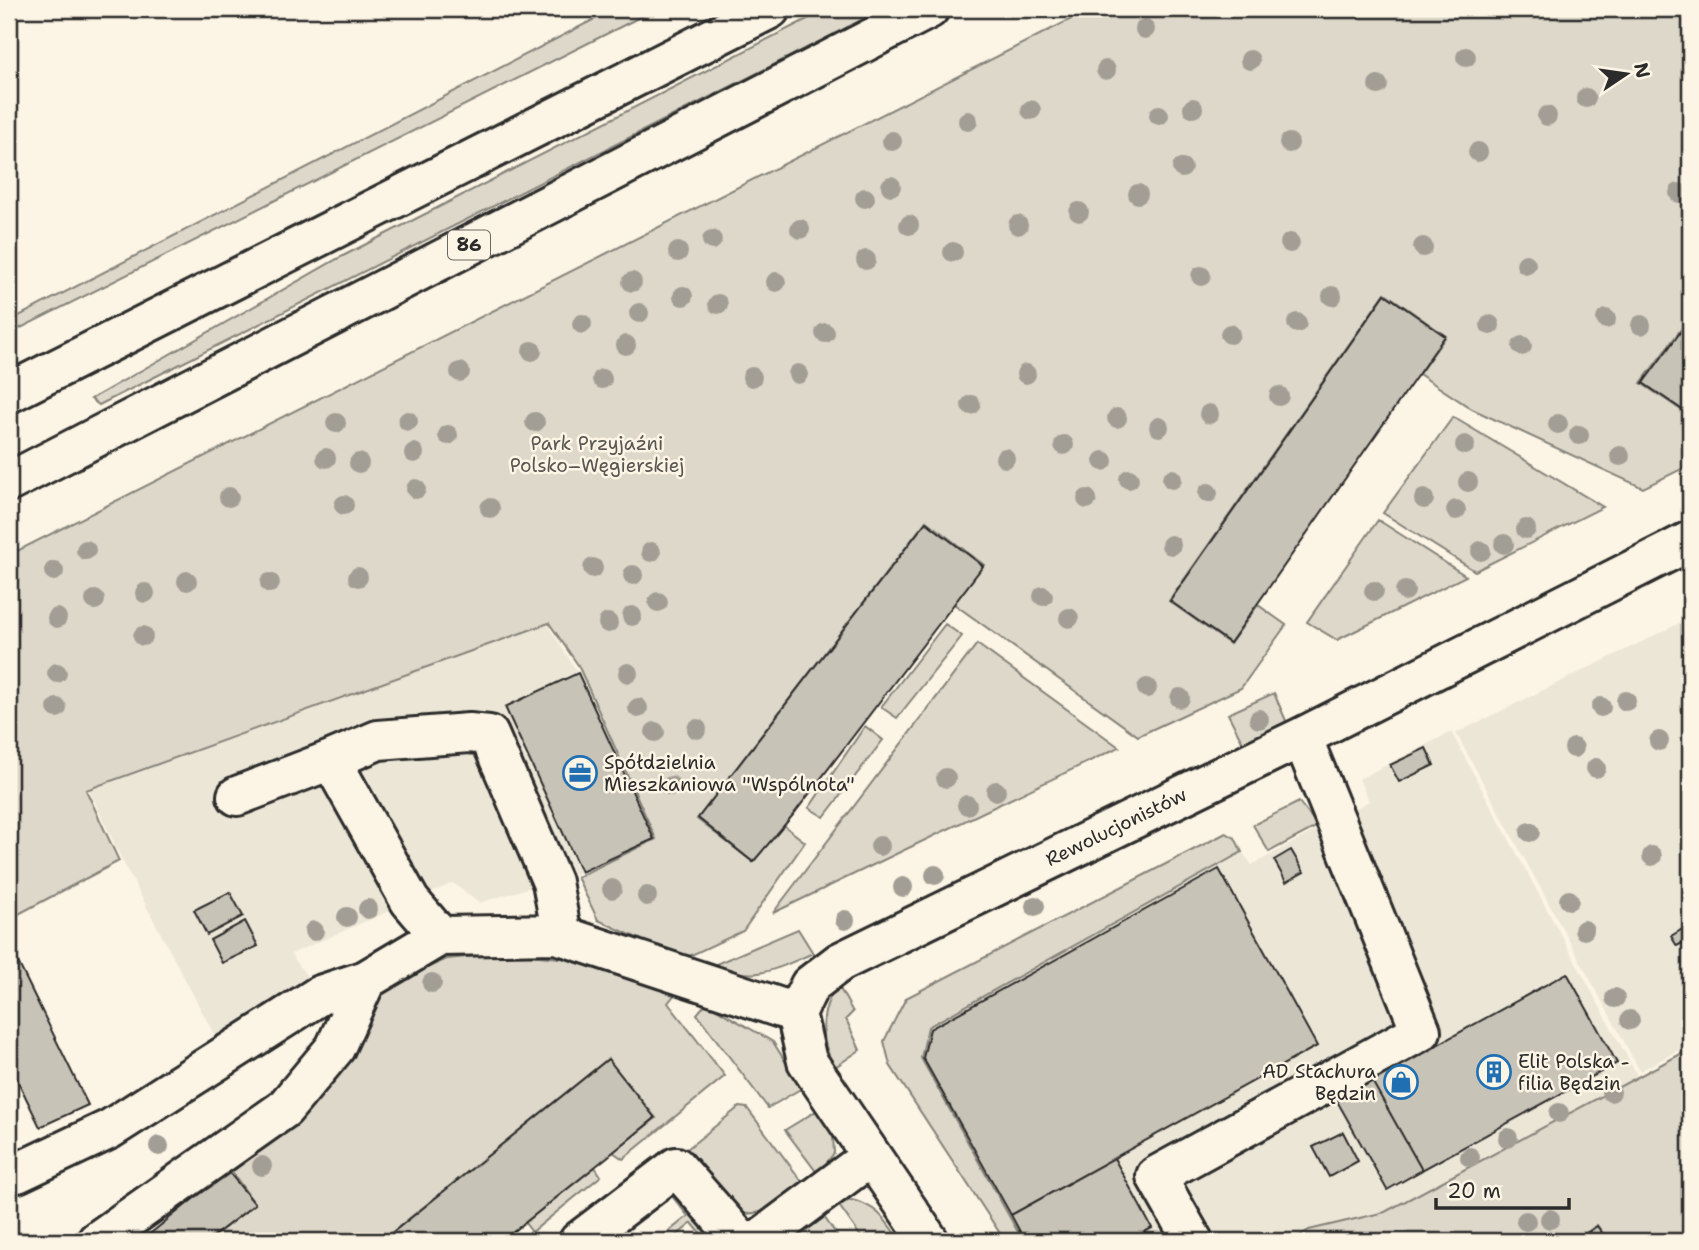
<svg xmlns="http://www.w3.org/2000/svg" width="1699" height="1250" font-family="'Shantell Sans',sans-serif">
<rect width="100%" height="100%" fill="#fcf5e5"/>
<filter id="ink" filterUnits="userSpaceOnUse"><feTurbulence type="fractalNoise" baseFrequency=".0143" numOctaves="2"/><feDisplacementMap in="SourceGraphic" scale="14" xChannelSelector="R" yChannelSelector="G"/><feConvolveMatrix kernelMatrix="1 2 1 2 8 2 1 2 1" color-interpolation-filters="sRGB"/></filter>
<g filter="url(#ink)">
<path fill="#ece6d7" d="M1690 618V1044L1640 1071 1456 733Z
M547 624 578 673 581 872 479 903 453 883 291 954 330 1009 236 1076 123 862 89 790Z
M1451 732 1638 1077 1388 1216 1309 1230 1292 1241H1020L921 1058 928 1027 1243 853 1252 865 1369 801 1359 779Z"/>
<path fill="#ded8ca" stroke="#84827a" stroke-width="2" d="M614 9H656L9 334V321Z
M827 9H884L99 405 91 399 337 259Z
M1091 9H1690V317L1641 383 1690 416V465L1643 488 1472 409 1419 374 1446 336 1385 293 1169 601 1230 644 1258 605 1286 625 1241 688 1138 736 954 604 984 565 926 521 697 819 753 862 783 825 805 842 743 931 683 959 598 920 577 877 656 839 578 665 549 623 86 790 119 861 9 919V555Z
M1453 417 1603 507 1475 571 1383 513Z
M1378 520 1466 576 1337 640 1307 622Z
M945 624 962 636 897 718 881 707Z
M977 644 1119 747 773 913Z
M1274 693 1287 723 1243 743 1228 714Z
M865 726 883 740 824 817 809 808Z
M1299 802 1318 826 1269 852 1253 825Z
M1226 833 1235 838 1242 852 928 1027 921 1058 1023 1241H1005L890 1065 884 1041 906 998Z
M798 929 813 953C767 973 758 980 709 967Z
M507 953 571 959 675 994 668 1003 725 1076 623 1159 613 1152 656 1118 608 1059 381 1241H208L255 1204 232 1172 304 1113 359 1037 385 986 447 959Z
M838 985 853 1012 846 1019 860 1050 835 1067C819 1041 819 1009 838 985Z
M706 1003 773 1042 802 1088 768 1108 697 1014Z
M1690 1049V1241H1609L1597 1225 1574 1241H1292L1309 1230 1385 1212Z
M739 1107 747 1108 806 1187C733 1238 732 1210 682 1153Z
M818 1110 833 1135 834 1153 818 1174 785 1130Z
M595 1167 601 1176 532 1232 525 1223Z
M678 1194 711 1226 714 1241H707L692 1223 670 1241H657L688 1216 671 1195Z
M852 1200C878 1206 886 1221 900 1241H864L838 1204Z
M822 1214 841 1241H787Z"/>
<path fill="#c8c3b7" stroke="#2b2b2b" stroke-width="2" d="M1385 294 1445 336 1230 643 1170 601Z
M1690 319V415L1643 383Z
M926 522 983 566 793 815 753 862 698 818Z
M578 673 654 839 581 872 505 707Z
M1426 748 1434 765 1399 782 1390 765Z
M1291 850 1304 872 1286 882 1274 860Z
M1219 869 1317 1046 1011 1215 923 1058 930 1029Z
M230 892 243 916 207 935 194 910Z
M245 921 258 946 222 963 210 940Z
M1686 927 1690 939 1677 946 1671 936Z
M13 952 88 1105 40 1127 14 1073 9 1076V954Z
M1567 973 1617 1063 1422 1170 1372 1081Z
M608 1059 655 1118 606 1158 502 1241H382Z
M1372 1081 1422 1170 1387 1190 1337 1101Z
M1343 1132 1358 1161 1329 1177 1313 1147Z
M1114 1158 1152 1228 1128 1241H1025L1011 1215Z
M228 1171 255 1204 207 1241H141Z
M1597 1226 1608 1241H1576Z"/>
<g fill="none" stroke-linecap="round" stroke-linejoin="round">
<g stroke="#2b2b2b" stroke-width="44">
<path id="minor" d="M331 760 378 740 469 733 489 735 552 882 562 936
M237 796 331 760 410 901 440 936
M17 1173 110 1129 320 995 366 980
M97 1241 284 1109 335 1048 366 980 440 936 557 934 796 1013
M579 1241 676 1167 741 1241
M757 1241 870 1157
M929 1241 807 1061 796 1013 810 985 840 962 1302 737 1690 541
M1193 1241 1156 1176 1421 1031 1302 737"/>
</g>
<g stroke="#2b2b2b" stroke-width="44">
<path id="major" d="M9 393 770 9
M9 482 929 9"/>
</g>
<use href="#minor" stroke="#fcf5e5" stroke-width="38"/>
<use href="#major" stroke="#fcf5e5" stroke-width="38"/>
</g>
<g fill="#a29e95">
<circle cx="1145" cy="29" r="10"/>
<circle cx="1466" cy="57" r="10"/>
<circle cx="1250" cy="60" r="10"/>
<circle cx="1106" cy="70" r="10"/>
<circle cx="1378" cy="85" r="10"/>
<circle cx="1586" cy="98" r="10"/>
<circle cx="1193" cy="108" r="10"/>
<circle cx="1031" cy="110" r="10"/>
<circle cx="1159" cy="115" r="10"/>
<circle cx="1547" cy="116" r="10"/>
<circle cx="968" cy="121" r="10"/>
<circle cx="892" cy="141" r="10"/>
<circle cx="1289" cy="143" r="10"/>
<circle cx="1478" cy="152" r="10"/>
<circle cx="1182" cy="168" r="10"/>
<circle cx="891" cy="186" r="10"/>
<circle cx="1679" cy="193" r="10"/>
<circle cx="1138" cy="194" r="10"/>
<circle cx="865" cy="198" r="10"/>
<circle cx="1079" cy="212" r="10"/>
<circle cx="909" cy="225" r="10"/>
<circle cx="1018" cy="225" r="10"/>
<circle cx="800" cy="229" r="10"/>
<circle cx="712" cy="240" r="10"/>
<circle cx="1290" cy="243" r="10"/>
<circle cx="1423" cy="247" r="10"/>
<circle cx="678" cy="252" r="10"/>
<circle cx="953" cy="252" r="10"/>
<circle cx="866" cy="260" r="10"/>
<circle cx="1526" cy="264" r="10"/>
<circle cx="1201" cy="276" r="10"/>
<circle cx="632" cy="282" r="10"/>
<circle cx="776" cy="282" r="10"/>
<circle cx="683" cy="296" r="10"/>
<circle cx="1332" cy="296" r="10"/>
<circle cx="718" cy="304" r="10"/>
<circle cx="639" cy="313" r="10"/>
<circle cx="1606" cy="319" r="10"/>
<circle cx="1297" cy="323" r="10"/>
<circle cx="582" cy="324" r="10"/>
<circle cx="1490" cy="325" r="10"/>
<circle cx="1641" cy="325" r="10"/>
<circle cx="825" cy="333" r="10"/>
<circle cx="1230" cy="334" r="10"/>
<circle cx="626" cy="345" r="10"/>
<circle cx="1522" cy="346" r="10"/>
<circle cx="532" cy="351" r="10"/>
<circle cx="460" cy="372" r="10"/>
<circle cx="798" cy="374" r="10"/>
<circle cx="1026" cy="374" r="10"/>
<circle cx="752" cy="377" r="10"/>
<circle cx="602" cy="379" r="10"/>
<circle cx="1279" cy="396" r="10"/>
<circle cx="971" cy="405" r="10"/>
<circle cx="1209" cy="414" r="10"/>
<circle cx="1117" cy="418" r="10"/>
<circle cx="408" cy="421" r="10"/>
<circle cx="535" cy="422" r="10"/>
<circle cx="336" cy="423" r="10"/>
<circle cx="1558" cy="424" r="10"/>
<circle cx="1159" cy="427" r="10"/>
<circle cx="448" cy="435" r="10"/>
<circle cx="1579" cy="435" r="10"/>
<circle cx="1064" cy="445" r="10"/>
<circle cx="1465" cy="445" r="10"/>
<circle cx="414" cy="453" r="10"/>
<circle cx="1620" cy="456" r="10"/>
<circle cx="326" cy="458" r="10"/>
<circle cx="1005" cy="458" r="10"/>
<circle cx="1103" cy="461" r="10"/>
<circle cx="359" cy="463" r="10"/>
<circle cx="1129" cy="479" r="10"/>
<circle cx="1172" cy="479" r="10"/>
<circle cx="1468" cy="482" r="10"/>
<circle cx="416" cy="489" r="10"/>
<circle cx="1208" cy="493" r="10"/>
<circle cx="229" cy="497" r="10"/>
<circle cx="1087" cy="499" r="10"/>
<circle cx="1424" cy="499" r="10"/>
<circle cx="344" cy="505" r="10"/>
<circle cx="490" cy="508" r="10"/>
<circle cx="1456" cy="510" r="10"/>
<circle cx="1526" cy="529" r="10"/>
<circle cx="1504" cy="544" r="10"/>
<circle cx="1171" cy="545" r="10"/>
<circle cx="86" cy="550" r="10"/>
<circle cx="1481" cy="551" r="10"/>
<circle cx="651" cy="552" r="10"/>
<circle cx="593" cy="568" r="10"/>
<circle cx="54" cy="571" r="10"/>
<circle cx="633" cy="575" r="10"/>
<circle cx="358" cy="577" r="10"/>
<circle cx="187" cy="581" r="10"/>
<circle cx="270" cy="583" r="10"/>
<circle cx="1374" cy="591" r="10"/>
<circle cx="1405" cy="591" r="10"/>
<circle cx="145" cy="593" r="10"/>
<circle cx="1043" cy="596" r="10"/>
<circle cx="95" cy="600" r="10"/>
<circle cx="658" cy="602" r="10"/>
<circle cx="632" cy="616" r="10"/>
<circle cx="57" cy="618" r="10"/>
<circle cx="1069" cy="618" r="10"/>
<circle cx="608" cy="623" r="10"/>
<circle cx="143" cy="636" r="10"/>
<circle cx="57" cy="673" r="10"/>
<circle cx="628" cy="673" r="10"/>
<circle cx="1147" cy="688" r="10"/>
<circle cx="1180" cy="698" r="10"/>
<circle cx="1626" cy="701" r="10"/>
<circle cx="1601" cy="707" r="10"/>
<circle cx="57" cy="708" r="10"/>
<circle cx="638" cy="708" r="10"/>
<circle cx="1259" cy="719" r="10"/>
<circle cx="697" cy="729" r="10"/>
<circle cx="655" cy="732" r="10"/>
<circle cx="1659" cy="741" r="10"/>
<circle cx="1574" cy="748" r="10"/>
<circle cx="1596" cy="768" r="10"/>
<circle cx="946" cy="778" r="10"/>
<circle cx="671" cy="786" r="10"/>
<circle cx="996" cy="791" r="10"/>
<circle cx="967" cy="805" r="10"/>
<circle cx="1530" cy="832" r="10"/>
<circle cx="880" cy="846" r="10"/>
<circle cx="1652" cy="856" r="10"/>
<circle cx="935" cy="875" r="10"/>
<circle cx="903" cy="887" r="10"/>
<circle cx="612" cy="889" r="10"/>
<circle cx="647" cy="896" r="10"/>
<circle cx="1569" cy="900" r="10"/>
<circle cx="1035" cy="906" r="10"/>
<circle cx="368" cy="909" r="10"/>
<circle cx="347" cy="917" r="10"/>
<circle cx="845" cy="920" r="10"/>
<circle cx="1584" cy="930" r="10"/>
<circle cx="314" cy="931" r="10"/>
<circle cx="432" cy="983" r="10"/>
<circle cx="1615" cy="998" r="10"/>
<circle cx="1630" cy="1020" r="10"/>
<circle cx="1611" cy="1092" r="10"/>
<circle cx="1559" cy="1113" r="10"/>
<circle cx="1508" cy="1138" r="10"/>
<circle cx="159" cy="1146" r="10"/>
<circle cx="1470" cy="1157" r="10"/>
<circle cx="262" cy="1166" r="10"/>
<circle cx="1550" cy="1219" r="10"/>
<circle cx="1526" cy="1221" r="10"/>
</g>
</g>
<defs>
<g id="office-ring" transform="scale(1.75)"><circle r="9.5" fill="#fcf5e5" stroke="#1f6fb2" stroke-width="1.5"/><path d="M-6-3h4V-5.5h4V-3h4V5H-6ZM-1-4.5V-3h2v-1.5ZM-6 0V1H6V0Z" fill="#1f6fb2"/></g>
<g id="building-ring" transform="scale(1.75)"><circle r="9.5" fill="#fcf5e5" stroke="#1f6fb2" stroke-width="1.5"/><path d="M-4-6H4V6H1V3H-1V6H-4ZM-2.5-4.3h1.7v1.8h-1.7ZM.8-4.3h1.7v1.8H.8ZM-2.5-1h1.7V.8h-1.7ZM.8-1h1.7V.8H.8Z" fill="#1f6fb2"/></g>
<g id="shop-ring" transform="scale(1.75)"><circle r="9.5" fill="#fcf5e5" stroke="#1f6fb2" stroke-width="1.5"/><path d="M-5-2.5h2.3a2.7 3.5 0 0 1 5.4 0H5L5.5 6h-11ZM-1.5-2.5h3a1.5 2.3 0 0 0-3 0Z" fill="#1f6fb2"/></g>
</defs>
<g fill-rule="evenodd">
<use href="#office-ring" x="580" y="773"/>
<use href="#building-ring" x="1494" y="1072"/>
<use href="#shop-ring" x="1401" y="1082"/>
</g>
<g text-anchor="middle" dominant-baseline="central" stroke-width="5" stroke-linejoin="round" paint-order="stroke">
<rect fill="#fcf5e5" stroke="#6a6863" stroke-width="2" x="448" y="230.5" width="42" height="29" rx="5"/>
<g font-size="18" font-weight="bold" fill="#2b2b2b">
<text x="469" y="245">86</text>
</g>
<g font-size="19" fill="#585653" stroke="#fcf5e5">
<text x="597" y="443">Park Przyjaźni<tspan x="597" dy="22">Polsko–Węgierskiej</tspan></text>
</g>
<g font-size="19" fill="#2b2b2b" stroke="#fcf5e5" text-anchor="start">
<text x="604" y="762">Spółdzielnia<tspan x="604" dy="22">Mieszkaniowa "Wspólnota"</tspan></text>
<text x="1518" y="1061">Elit Polska -<tspan x="1518" dy="22">filia Będzin</tspan></text>
<text x="1376" y="1071" text-anchor="end">AD Stachura<tspan x="1376" dy="22">Będzin</tspan></text>
</g>
<g font-size="19" fill="#2b2b2b" stroke="#fcf5e5">
<text transform="translate(1116 827) rotate(-26)">Rewolucjonistów</text>
</g>
</g>
<rect width="1699" height="1250" fill="none" stroke="#fcf5e5" stroke-width="35"/>
<rect x="18" y="18" width="1664" height="1215" fill="none" stroke="#2b2b2b" stroke-width="2.5" filter="url(#ink)"/>
<g transform="translate(1626 74) rotate(77)" stroke="#fcf5e5" stroke-width="5" paint-order="stroke">
<path d="M0-5L12 26L0 18L-12 26Z" fill="#2b2b2b"/>
<text y="-10" font-size="19" font-weight="bold" text-anchor="middle" fill="#2b2b2b">N</text>
</g>
<path d="M1436 1198v10h133v-10" fill="none" stroke="#2b2b2b" stroke-width="3.5"/>
<text x="1447" y="1198" font-size="21" fill="#2b2b2b" stroke="#fcf5e5" stroke-width="5" paint-order="stroke">20 m</text>
</svg>
